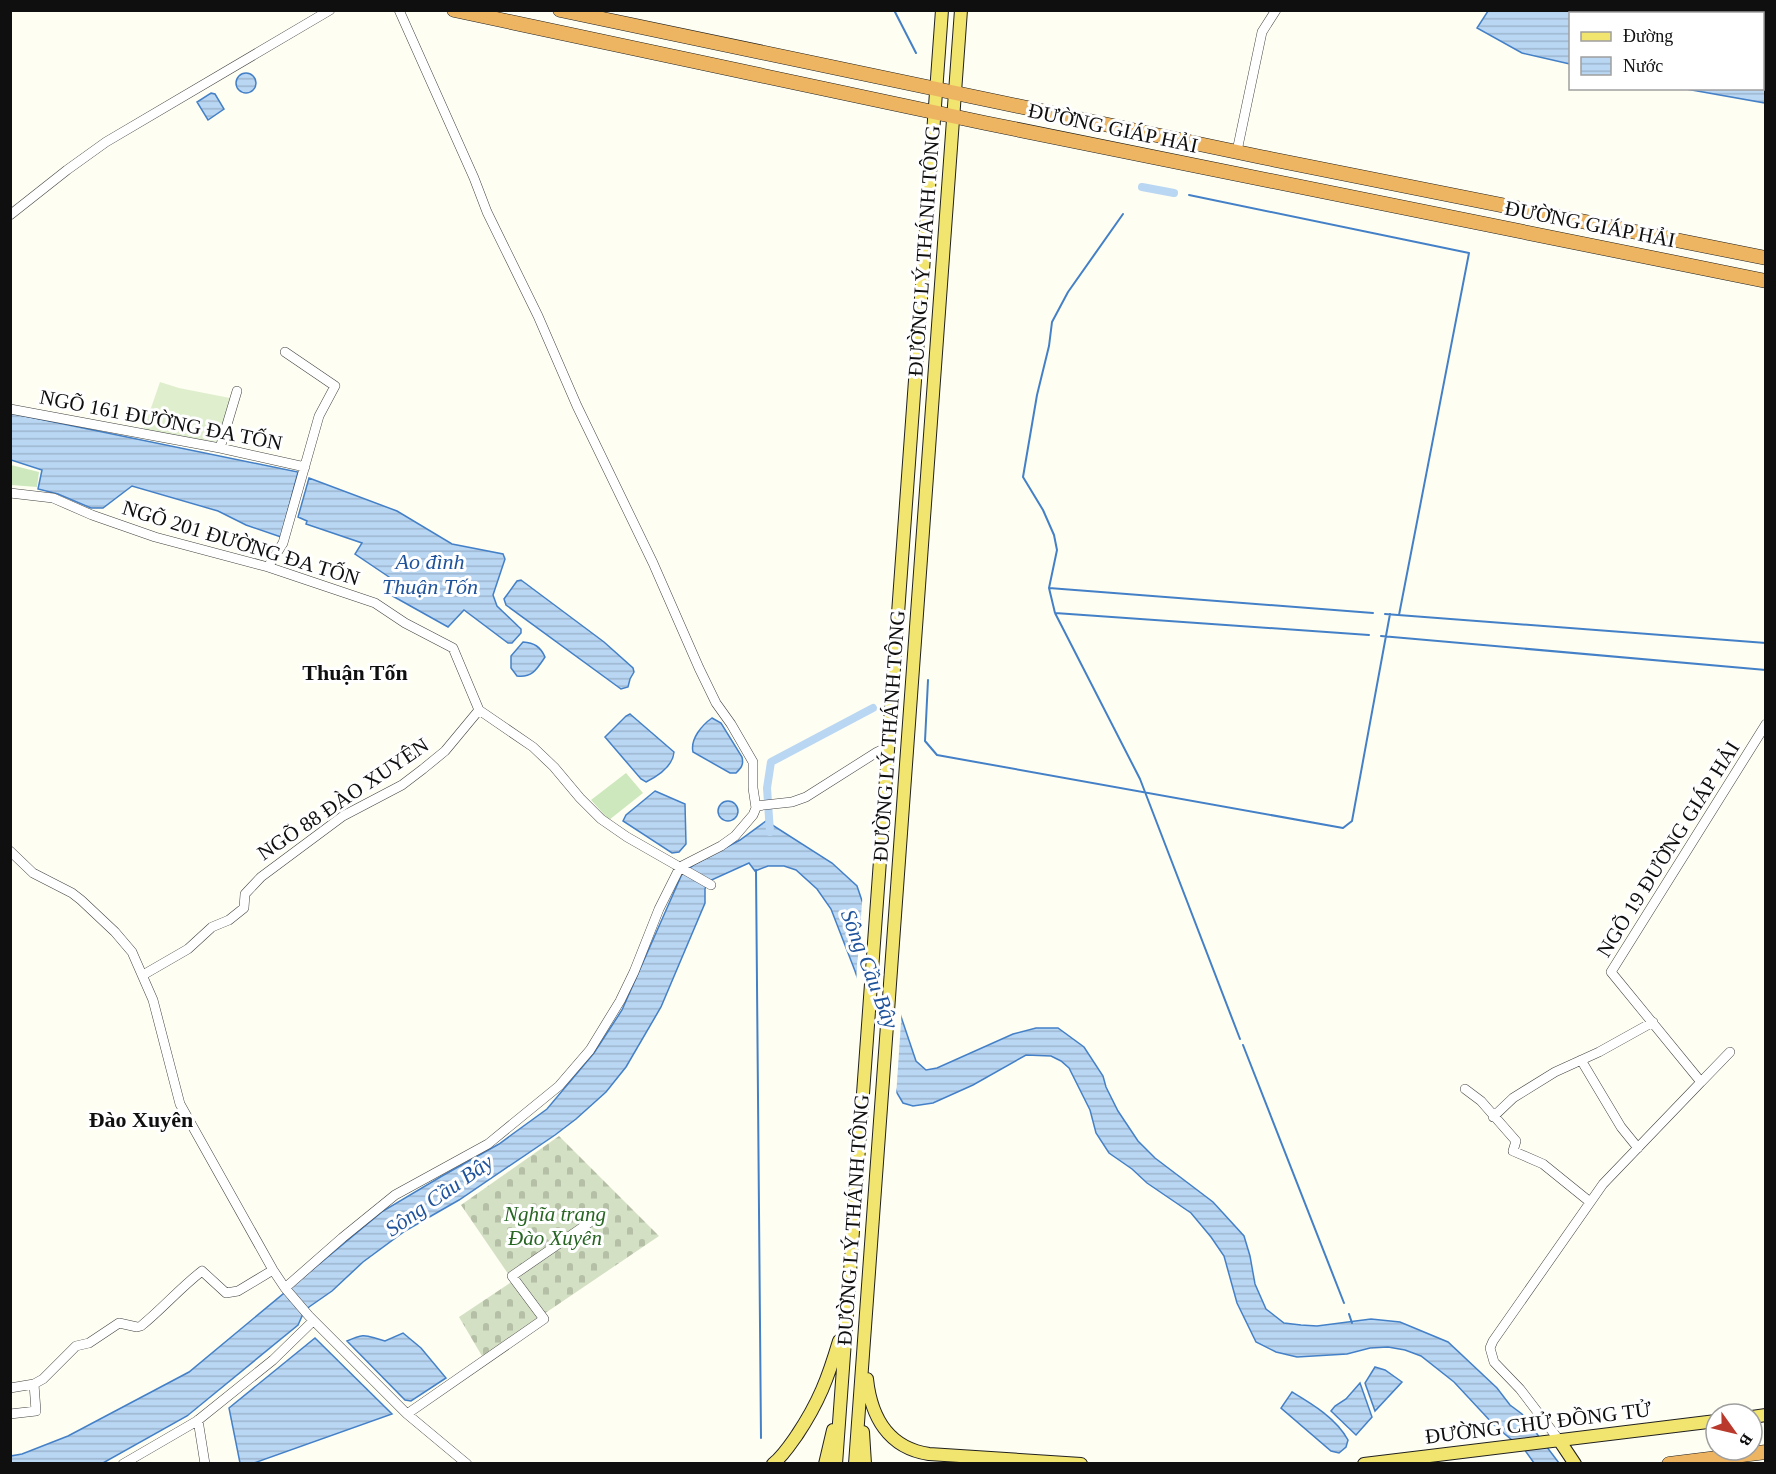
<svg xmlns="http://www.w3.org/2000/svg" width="1776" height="1474" font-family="Georgia,serif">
<defs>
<pattern id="cemetery-stones" width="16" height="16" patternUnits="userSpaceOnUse" patternTransform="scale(1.5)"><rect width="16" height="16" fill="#d3e0c3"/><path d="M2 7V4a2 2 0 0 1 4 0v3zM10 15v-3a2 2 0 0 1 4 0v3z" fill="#b4bfa6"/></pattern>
<pattern id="water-rules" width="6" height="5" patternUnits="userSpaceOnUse" patternTransform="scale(1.5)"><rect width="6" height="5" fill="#b9d6f3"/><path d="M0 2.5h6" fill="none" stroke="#9eb6cf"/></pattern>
</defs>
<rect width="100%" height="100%" fill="#fefef2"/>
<path fill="url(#cemetery-stones)" d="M559 1136 659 1236 482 1356 459 1317 513 1281 461 1205Z"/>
<path fill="#cde8bd" d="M11 465 39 472 37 487 11 485Z
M626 773 643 793 609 820 591 800Z"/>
<path fill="#dfefce" d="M160 382 179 388 230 398 218 442 143 431Z"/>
<path fill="url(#water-rules)" stroke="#4480c7" stroke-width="1.5" d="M1716 10 1720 13 1570 14V64L1522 53 1477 28 1488 11Z
M1763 35 1766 37 1765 103 1686 89 1762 88Z
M236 83a10 10 0 1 1 20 0a10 10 0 1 1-20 0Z
M211 93 215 94 224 109 208 120 197 102Z
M10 413 298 472 281 537 246 525 218 511 132 486 103 508H91L58 494 38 489 42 470 11 460Z
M309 478 397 511 452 544 503 554 505 559 493 595 497 606 521 629V633L512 643H508L464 610 448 627 389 594 392 579 355 554 362 543 306 524 307 521 298 517Z
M521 580 604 642 633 668 634 672 630 679 628 687 621 689 506 605 504 599 517 581Z
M523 642C534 643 540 646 545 657 537 669 532 678 517 676L511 668V656Z
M630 714 674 752C673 766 658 776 646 782L641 779 605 737 626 716Z
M712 718 721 723 742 757C744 765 741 768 736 773H730L693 752C690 739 702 725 712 718Z
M655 791 685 804 686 844 679 852 672 853 623 821 626 815Z
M718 811a10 10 0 1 1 20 0a10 10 0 1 1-20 0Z
M766 821 832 863 857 886 916 1061 926 1070 937 1068 1013 1034 1036 1028H1058L1084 1047 1103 1076 1106 1087 1118 1111 1138 1141 1155 1158 1213 1202 1244 1236 1250 1256 1255 1284 1266 1309 1284 1323 1301 1325 1317 1326 1371 1319 1400 1322 1448 1342 1497 1388 1510 1405 1522 1414 1559 1463H1534L1519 1442 1512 1440 1494 1425 1454 1382 1421 1356 1405 1350 1388 1347 1370 1348 1347 1354 1297 1357 1276 1352 1256 1342 1237 1303 1224 1256 1211 1237 1191 1213 1147 1183 1132 1169 1109 1153 1096 1133 1090 1110 1069 1068 1061 1061 1051 1056 1026 1055 973 1085 933 1103 913 1106 903 1103 897 1093 855 971 831 909 817 889 796 870 784 866H768L755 871 749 863 707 882 705 889V903L661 1007 626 1067 606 1092 576 1119 555 1135 459 1200 405 1231 363 1262 332 1291 309 1307 303 1314 298 1325 187 1416 103 1463 11 1464V1456L22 1454 68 1436 189 1372 383 1211 442 1176 499 1144 547 1109 594 1053 622 1010 682 874 695 864 740 840Z
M403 1333 421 1348 446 1378 411 1401 405 1400 347 1341C367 1332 365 1336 385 1341Z
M315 1338 392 1414 254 1463H240L229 1408Z
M1375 1367 1385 1370 1402 1382 1375 1411 1365 1383Z
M1360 1383 1372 1417 1356 1435 1331 1411 1335 1406 1346 1399Z
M1292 1392C1312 1404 1336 1418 1348 1440L1346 1447 1339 1453 1331 1451 1281 1408Z"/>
<path fill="#fefef2" d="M863 890 902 1007 896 1097 856 982Z"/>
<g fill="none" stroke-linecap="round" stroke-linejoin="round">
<path stroke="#4480c7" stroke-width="2" d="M894 10 916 53
M1189 195 1469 253 1399 615
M1123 214 1068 292 1052 322 1049 346 1037 395 1023 477 1043 510 1054 535 1057 550 1049 588 1055 613 1140 779 1240 1039
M1049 588 1373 613
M1055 613 1369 635
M1385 614 1766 643
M1381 636 1766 670
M928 680 925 741 937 755 1343 828 1352 821 1390 614
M756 870 761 1438
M1243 1045 1344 1303
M1349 1314 1352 1323"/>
<path stroke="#b9d6f3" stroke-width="8" d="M1142 187 1174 193
M770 832 767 788 771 762 873 708"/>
<g stroke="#424242" stroke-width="10">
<path id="minor" d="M399 10 474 178 487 212 538 316 577 406 653 563 699 668 716 703 731 724 753 762V788L756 808 753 815 735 836 721 846 680 867
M1760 11 1761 10
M1237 151 1262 32 1276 10
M10 215 67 170 106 142 330 10
M10 409 220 448 305 467
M220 448 237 391
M10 493 53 498 92 515 155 537 268 567 375 603 405 623 453 648 479 710 533 747 554 767 580 798 601 819 627 837 711 885
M268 567 283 543 319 416 335 386 285 352
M756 806 792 802 806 797 877 752 888 747
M10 851 33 873 72 893 81 900 115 932 132 952 153 1000 180 1104 273 1270 285 1288 309 1316 407 1414 467 1464
M143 975 188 949 212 927 229 920 244 908 245 894 261 877 343 816 402 785 423 769 445 751 479 710
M1581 1060 1621 1127 1638 1148
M1701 1082 1730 1052
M1465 1089 1481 1101 1516 1141 1513 1151 1543 1164 1590 1202
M1493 1117 1513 1098 1555 1072 1599 1052 1653 1022
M285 1288 342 1238 395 1195 488 1144 559 1086 590 1050 620 1001 634 972 659 909 680 867
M10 1388 34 1384 43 1379 76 1346 89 1343 119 1323 137 1327 141 1326C163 1308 180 1288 202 1271L226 1293 238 1291 273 1270
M10 1414 36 1411 34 1384
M407 1414 544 1319 512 1276 596 1218
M198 1420 205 1464
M1559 1440 1520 1389 1494 1362 1490 1348 1493 1341 1603 1184 1701 1082 1611 972 1766 724
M123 1464 197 1421 273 1360 313 1321"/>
</g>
<g stroke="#202020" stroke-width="14">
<path id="major" d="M867 1379C871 1416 888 1448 929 1454L1081 1464
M1752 1417 1766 1415
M863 1432 865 1464
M1559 1440 1575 1464
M773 1464C783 1456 790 1445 797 1435 819 1402 828 1378 839 1341
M825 1464 833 1430
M836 1464 942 10
M855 1464 961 10
M1364 1464 1716 1421"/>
</g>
<g stroke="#202020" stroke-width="15">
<path id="highway" d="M454 10 985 123 1766 281
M560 10 1261 157 1766 258
M1669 1464 1766 1452"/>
</g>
<use href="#minor" stroke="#fff" stroke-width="9"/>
<use href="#major" stroke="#f1e46f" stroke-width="12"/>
<use href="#highway" stroke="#edb562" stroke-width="14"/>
</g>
<g text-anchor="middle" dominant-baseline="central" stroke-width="6" stroke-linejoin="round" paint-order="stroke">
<g font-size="21" fill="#0f0f0f" stroke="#fff">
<text transform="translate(1113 128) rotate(12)">ĐƯỜNG GIÁP HẢI</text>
<text transform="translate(1590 224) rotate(11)">ĐƯỜNG GIÁP HẢI</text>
<text transform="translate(924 251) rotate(-86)">ĐƯỜNG LÝ THÁNH TÔNG</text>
<text transform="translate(161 420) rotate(11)">NGÕ 161 ĐƯỜNG ĐA TỐN</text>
<text transform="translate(241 543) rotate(17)">NGÕ 201 ĐƯỜNG ĐA TỐN</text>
<text transform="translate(889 736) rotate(-86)">ĐƯỜNG LÝ THÁNH TÔNG</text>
<text transform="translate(343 799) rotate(-34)">NGÕ 88 ĐÀO XUYÊN</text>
<text transform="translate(1668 849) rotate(-58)">NGÕ 19 ĐƯỜNG GIÁP HẢI</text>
<text transform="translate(853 1220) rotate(-86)">ĐƯỜNG LÝ THÁNH TÔNG</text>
<text transform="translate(1538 1423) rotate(-7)">ĐƯỜNG CHỬ ĐỒNG TỬ</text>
</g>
<g font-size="21" font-style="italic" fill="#276522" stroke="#fff">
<text x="555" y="1214">Nghĩa trang<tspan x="555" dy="24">Đào Xuyên</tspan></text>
</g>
<g font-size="22" font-style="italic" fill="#1e539c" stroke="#fff">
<text x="430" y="561">Ao đình<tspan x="430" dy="25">Thuận Tốn</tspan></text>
<text transform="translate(870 969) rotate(69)">Sông Cầu Bây</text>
<text transform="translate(439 1195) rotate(-35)">Sông Cầu Bây</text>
</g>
<g font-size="22" font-weight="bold" fill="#0f0f0f" stroke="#fff">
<text x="355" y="672">Thuận Tốn</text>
<text x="141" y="1119">Đào Xuyên</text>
</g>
</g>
<rect width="1776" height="1474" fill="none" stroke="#0f0f0f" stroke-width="24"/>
<rect x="1569" y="12" width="195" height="78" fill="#ffffff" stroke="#9f9f9f" stroke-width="1.5"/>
<rect x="1581" y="32" width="30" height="9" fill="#f1e46f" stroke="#9f9f9f" stroke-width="1.5"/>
<text x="1623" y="42" font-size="18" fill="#0f0f0f">Đường</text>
<rect x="1581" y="57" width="30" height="18" fill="url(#water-rules)" stroke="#9f9f9f" stroke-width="1.5"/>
<text x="1623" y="72" font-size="18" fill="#0f0f0f">Nước</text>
<g transform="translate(1734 1432) rotate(124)"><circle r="28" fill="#ffffff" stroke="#9f9f9f" stroke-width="1.5"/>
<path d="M0-4.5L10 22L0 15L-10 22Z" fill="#b93a2d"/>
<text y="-9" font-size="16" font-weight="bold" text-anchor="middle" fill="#0f0f0f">B</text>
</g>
</svg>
